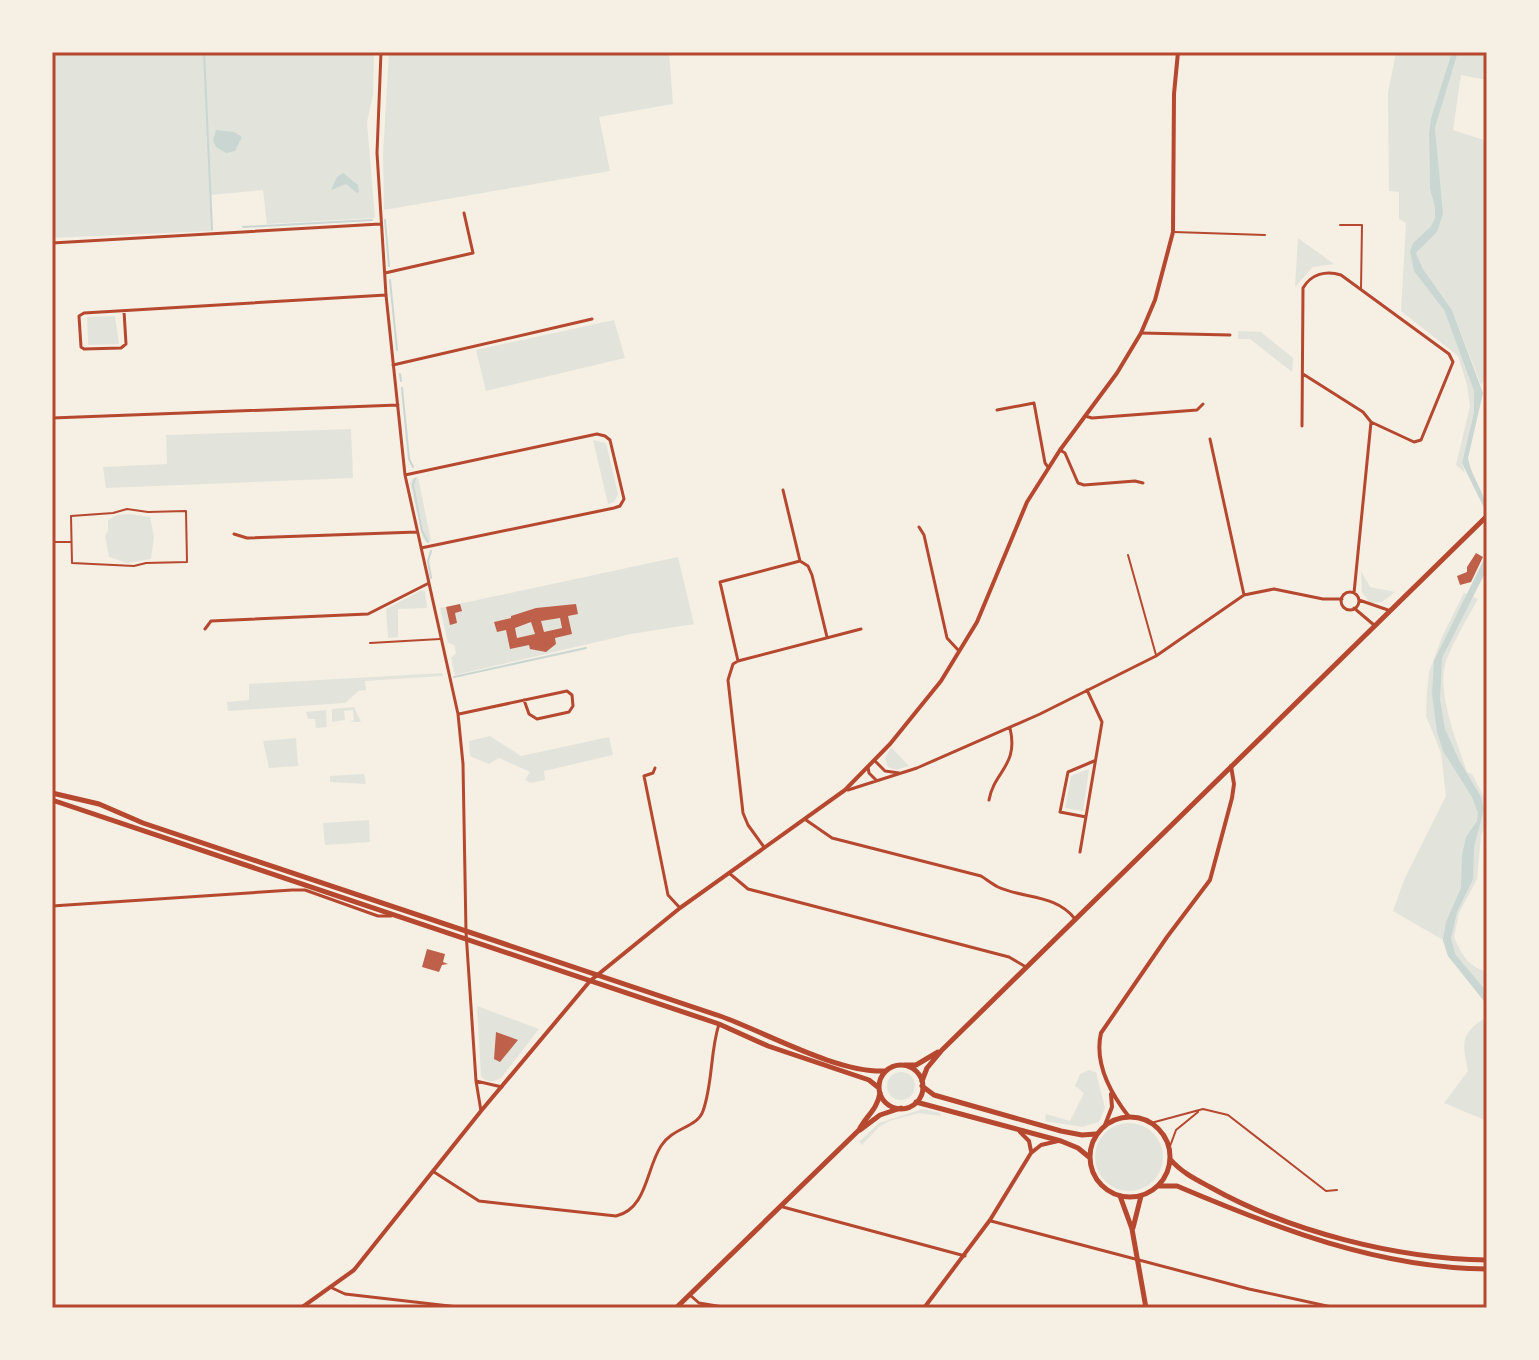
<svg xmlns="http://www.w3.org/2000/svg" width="1539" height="1360" font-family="Barlow,sans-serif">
<rect width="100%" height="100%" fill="#f6efe4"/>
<path fill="#e2e4dc" d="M52 52H374L373 95 367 122 375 218 267 224 263 190 211 195 213 231 52 238Z
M389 52H669L673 104 599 117 610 171 384 210 383 154Z
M1396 52H1452L1431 118 1429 133 1430 189 1435 208V218L1431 226 1413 243 1410 251 1444 310 1474 391V412L1462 463 1465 473 1456 465 1470 406 1467 385 1458 356 1401 311 1406 223 1399 219V192L1389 191 1388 93Z
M1458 52H1487V80L1461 75 1453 130 1487 141V377L1481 385 1452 310 1423 269 1416 253 1437 232 1442 214 1435 128Z
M1298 238 1334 264 1313 267 1295 287Z
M115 316 119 344 88 345 87 317Z
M614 320 625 358 486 391 476 350Z
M1238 331 1261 332 1293 358 1292 372 1250 339H1238Z
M351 429 353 478 106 488 103 467 167 464 166 435Z
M593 440 605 443 607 447 618 494 614 502 608 504Z
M418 477 431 541 426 542 423 538 410 483 413 478Z
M130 514 150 517 154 537 151 559 127 563 109 557 105 536 108 530V520L117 515Z
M678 557 694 624 631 634 455 675 451 658 456 653 454 645 448 643 440 608Z
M1361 571 1370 587 1395 592 1382 602 1370 603 1362 592Z
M422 590 425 592 427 608 398 609V637L388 638 386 609Z
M1464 593 1478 599C1467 619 1454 640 1446 661 1436 692 1457 742 1467 772L1472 774 1487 803V822L1481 836 1477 879 1459 913 1454 937C1460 952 1470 969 1487 971V1003L1448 956 1443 940 1393 911 1404 880 1446 796 1441 753 1426 716 1427 692 1429 672 1442 637Z
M442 673 443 676 365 681 366 690 359 691 345 703 228 711 227 702 249 700V684Z
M354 707 361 722H350L354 720 353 710 344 711 345 720 332 722V709Z
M326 710 327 727 316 728 315 719H308L306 712Z
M490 736 521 756 609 737 613 755 544 771 545 780 531 783 525 780 530 772 499 758 489 764 470 756 469 741Z
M296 738 298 766 269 768 263 741Z
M891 748H892L909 766 896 770 888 767 885 758Z
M1089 769 1083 811 1065 808 1071 776Z
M364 774 366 784 330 782V776Z
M369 820 370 842 325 845 323 823Z
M477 1006 539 1029 501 1078C494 1082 486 1083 481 1076Z
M1487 1017V1121L1444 1103 1468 1071C1462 1042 1460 1033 1487 1017Z
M1089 1070 1096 1072 1105 1108 1099 1122 1082 1127 1045 1121 1046 1114 1070 1121 1084 1093 1075 1086 1080 1074Z
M887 1086a14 14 0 1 1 28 0a14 14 0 1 1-28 0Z
M923 1109 940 1113 941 1116 919 1113 889 1121 879 1127 862 1145 859 1142 879 1123Z
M1095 1157a34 34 0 1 1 68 0a34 34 0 1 1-68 0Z"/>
<path fill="#c9d6d2" d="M1452 52H1458L1435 128 1443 214 1437 232 1416 253 1423 269 1452 310 1483 393 1468 458C1471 478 1487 494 1487 514L1462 463 1474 412V391L1444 310 1414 271 1410 251 1413 243 1431 226 1435 218V208L1430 189 1429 133 1431 118Z
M216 130 234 132 242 137 235 151 226 153 216 147 213 140Z
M343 173 358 185 359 192 357 193 346 184 331 190 337 177Z
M1487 553 1484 575 1442 658 1440 700 1445 729 1459 760 1481 797 1484 809 1474 847 1473 879 1457 912 1451 938 1455 954 1487 992V1005L1448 956 1443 940 1446 922 1461 888 1462 855 1466 837 1477 821 1478 813 1472 797 1443 751 1437 732 1432 694 1434 661Z"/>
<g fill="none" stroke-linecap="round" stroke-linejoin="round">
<path stroke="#c9d6d2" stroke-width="2" d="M204 52 212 229
M385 220 389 266
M243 227 372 220
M390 280 397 350
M400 374 401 381
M402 388 409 459 413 467
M415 479 413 485 422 531 428 542
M431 578 428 561 431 551
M454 677 586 648"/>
</g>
<path fill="#bf614a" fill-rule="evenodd" d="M1476 553 1483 557 1471 582 1460 585 1457 576 1467 572V567Z
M460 604 462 611 455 613 457 623 450 625 446 607Z
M576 604 578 614 568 616 572 634 555 638 556 644 546 652 530 649 529 645 510 649 506 630 497 632 494 622 511 618V616L536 608ZM560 618 562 628 544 632 541 621ZM531 622 535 634 517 638 515 628Z
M427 949 445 954 443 962 448 964 442 965 439 972 422 967Z
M496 1032 518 1040 500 1062 494 1059Z"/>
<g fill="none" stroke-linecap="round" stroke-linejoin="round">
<path stroke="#b5482f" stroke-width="2" d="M1340 225H1362L1361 289
M1174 232 1265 235
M127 509 148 512 186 511 187 562 146 563 134 566 72 563 71 516 113 513Z
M52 542H70
M1128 555 1156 655
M370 643 440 639
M1151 1123 1203 1109 1228 1115 1326 1191 1337 1190
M1169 1149 1176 1130 1198 1112"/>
<path stroke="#b5482f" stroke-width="3" d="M381 52 377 153 386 295 405 475 458 714 463 764 466 932 476 1081 481 1111
M52 243 380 224
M385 273 473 253 464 213
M124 311 126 344 121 348 84 349 81 347 79 316 84 313 386 295
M1141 333 1230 335
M393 365 592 319
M1303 374 1363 412 1371 422
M997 410 1034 403 1045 463 1048 467
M1085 416 1092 418 1197 410 1203 404
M52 418 398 405
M1302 426 1303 288C1311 274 1326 270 1341 275L1449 354 1453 362 1421 440 1414 442 1371 422 1354 593
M1210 439 1244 595
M1060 450 1065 453 1078 483 1084 485 1135 481 1143 483
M405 475 597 434 605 436 610 440 624 499 620 506 614 508 421 548
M783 490 800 561 808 566 812 575 827 637
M919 527 924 535 947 638 959 651
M234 534 247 538 417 532
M1341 601a9 9 0 1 1 18 0a9 9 0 1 1-18 0Z
M1359 600 1388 610
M1354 608 1374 625
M205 629 211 621 368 614 427 584
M1487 649V654
M738 661 720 582 800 561
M459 714 567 691 572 695 573 706 569 712 537 719 529 714 524 700
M875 761 885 771 899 773
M868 767 869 773 876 780
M655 768 653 773 644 776 668 895 680 908
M848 790 917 768 1040 714 1156 656 1244 595 1274 589 1323 599H1342
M989 800C994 771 1019 766 1010 728
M1086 817 1060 812 1068 772 1094 761
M806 820 832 838 981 876C986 879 992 884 998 887 1024 899 1056 894 1075 919
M764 847 748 825 743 813 728 680 733 664 738 661 861 629
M1080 852 1102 722 1087 690
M729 873 748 889 1009 957 1026 967
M52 906 292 890H305L378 916H391
M476 1081 502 1087
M434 1172 479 1201 616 1216C647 1209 646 1169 661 1146 673 1127 697 1128 703 1111 713 1083 710 1052 719 1024
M783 1207 965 1256
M991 1221 1249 1289 1336 1308
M330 1287 345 1294 467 1308
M690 1295 699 1303 729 1308
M1443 1308H1475"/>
<path stroke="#b5482f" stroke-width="4" d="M1129 1117C1111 1094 1094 1063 1101 1033L1167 937 1210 880 1232 798 1234 784 1231 766
M1105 1125 1112 1107 1111 1094
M1020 1132 1029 1141 1031 1151
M301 1308 354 1270 481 1111 590 981 680 908 845 790 890 744 941 681 977 622 1027 502 1060 450 1117 373 1141 333 1155 300 1173 232 1174 94 1178 52
M924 1308 990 1220 1031 1153 1041 1145 1058 1141"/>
<path stroke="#b5482f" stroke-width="5" d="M905 1065H916L938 1052
M922 1081 927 1068 942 1050 1487 516
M860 1130 880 1115 901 1108
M1120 1196 1132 1229 1146 1308
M1133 1228 1141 1196
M676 1308 859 1130C866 1116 877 1110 880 1093"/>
<path stroke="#b5482f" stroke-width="5" d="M52 793 99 804 143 823 720 1016C767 1033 837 1073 885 1071
M52 800 719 1024 768 1046 869 1080 879 1088
M879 1087a22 22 0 1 1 44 0a22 22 0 1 1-44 0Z
M922 1086 934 1095 1061 1131 1082 1135 1096 1134
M916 1102 1061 1141 1078 1148 1089 1157
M1090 1157a40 40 0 1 1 80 0a40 40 0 1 1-80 0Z
M1170 1159C1181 1172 1195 1179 1210 1187 1288 1231 1397 1259 1487 1260
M1158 1186H1177C1276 1228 1378 1268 1487 1269"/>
</g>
<rect width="1539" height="1360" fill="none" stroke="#f6efe4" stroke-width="108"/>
<rect x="54" y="54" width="1431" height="1252" fill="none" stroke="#b5482f" stroke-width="3"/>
</svg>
